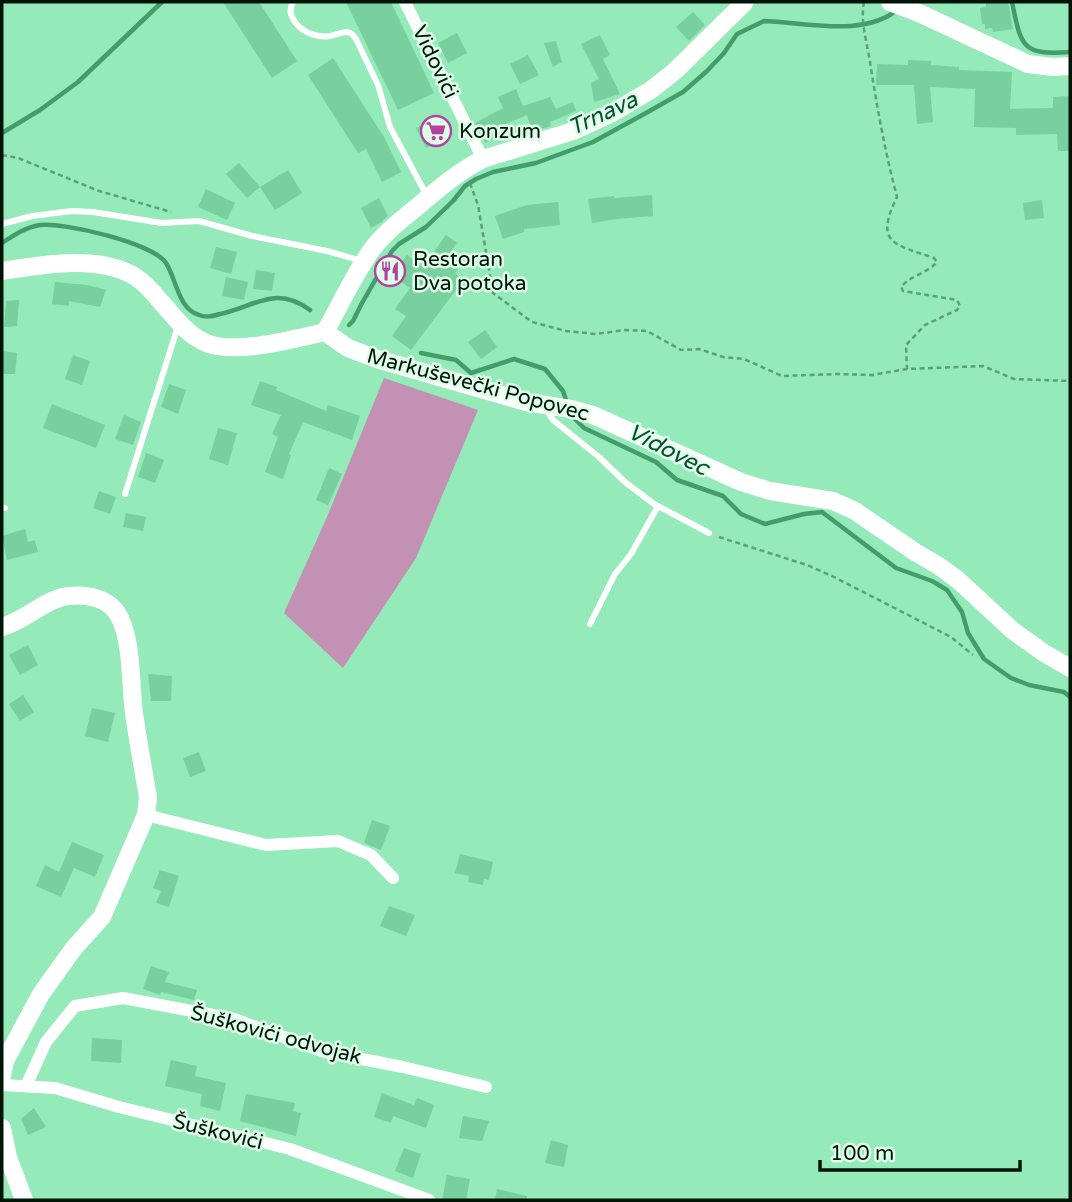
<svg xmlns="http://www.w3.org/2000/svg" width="1072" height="1202" font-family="'Varela Round',sans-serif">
<rect width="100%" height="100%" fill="#94eab8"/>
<path fill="#c291b4" d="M384 378 478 410 416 558 343 668 284 613 327 517Z"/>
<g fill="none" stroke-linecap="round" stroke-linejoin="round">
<path stroke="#429c6c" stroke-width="4.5" d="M1012 2C1021 45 1021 56 1070 52
M2 133 40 110 78 82 162 2
M2 243C14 235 26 227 40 225 63 222 153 243 166 263 176 278 178 309 199 315 206 318 213 316 220 314 255 307 275 284 310 310
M349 325 353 321 362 303 392 251 399 244 426 227 453 201 465 186 476 179 493 172 536 163 593 142 646 113 683 92 707 71 724 53 737 34 764 21C804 22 865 38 898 9
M421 353 456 360 471 373 514 359 545 369 563 391 567 403
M571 415 584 428 656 462 677 480 723 496 741 514 765 524 804 514 822 512 896 568 932 581 947 590 962 612 968 633 984 659 1011 678 1029 685 1064 692 1070 697"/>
</g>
<path fill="#77d09d" d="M223 2H259L297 61 272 78Z
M346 2H391L434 93 398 110Z
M986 2H1008L1013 29 993 32 992 28 985 29V24H982L980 8 986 7Z
M693 12 705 25 689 41 676 27Z
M457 33 467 53 448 63 438 43Z
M600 35 610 55 603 59 620 94 594 102 591 83 599 79 581 44Z
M556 41 562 62 553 67 544 43Z
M528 55 539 75 520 84 510 64Z
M333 58 384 137 401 172 382 182 366 149 358 153 308 75Z
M908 60 931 61V65L959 67V70L1012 72 1010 109 1053 108V97L1070 96V151H1058L1057 134 1016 135V128L974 127 975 89 930 87 933 122 917 124 914 85H876L877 64 908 65Z
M516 89 523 106 550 97 556 109 573 102 576 111 550 122 551 126 532 132 527 115 498 127 502 134 485 143 475 123 503 108 498 97Z
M434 119 445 139 426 148 416 128Z
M239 163 260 187 247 198 226 174Z
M288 170 302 193 275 210 260 187Z
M206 189 235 203 227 220 198 207Z
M652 195 653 216 617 219 592 223 588 199 614 196V198Z
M379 198 388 216 380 223 371 228 361 208Z
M1042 200 1044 218 1025 220 1023 203Z
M558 202 560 225 524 229V232L503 239 495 216 527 205Z
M446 235 457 243 445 259 458 269 455 273 470 287 462 295 456 290 411 350 392 336 406 316 395 309 410 288 392 275 407 255 423 267Z
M216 247 237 252 231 274 210 268Z
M256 270 275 273 272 291 253 289Z
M226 277 248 282 244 300 222 296Z
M55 282 87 285 106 290 100 307 69 301V306L52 304Z
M19 300 17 326 4 327 6 301Z
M485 330 497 347 481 359 468 342Z
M2 351 17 353 15 374H2Z
M73 355 90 361 82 385 65 379Z
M260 381 277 387 276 390 326 411 328 405 360 416 352 440 303 422 289 454 291 455 283 479 265 472 278 437 272 434 281 415 251 405Z
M169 384 186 390 178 414 161 407Z
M52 404 105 425 96 448 43 428Z
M124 415 141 422 133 445 115 439Z
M218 428 237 433 228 465 209 459Z
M146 453 164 460 155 483 138 477Z
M329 468 342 474 328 505 316 500Z
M99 491 116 497 110 514 93 508Z
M126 513 146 517 143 531 123 527Z
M25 529 28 542 35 540 38 552 7 560 2 536Z
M28 645 38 665 20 675 9 655Z
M148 674 172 676 171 701H151Z
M23 695 34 712 20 721 9 704Z
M92 708 115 713 108 742 85 736Z
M199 752 206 771 190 777 183 758Z
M372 820 390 826 381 850 364 843Z
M72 842 104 855 95 877 74 868 61 897 36 886 45 865 59 872Z
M460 854 493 862 489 880 484 879 483 885 468 882 469 876 455 873Z
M160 870 179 876 169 907 156 903 161 891 153 888Z
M389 906 415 915 406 936 380 926Z
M151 966 169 972 165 982 197 990 194 1000 161 992 160 995 143 989Z
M92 1038 122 1040 121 1063 91 1061Z
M171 1060 197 1066 195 1076 226 1083 220 1111 200 1106 202 1094 165 1086Z
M382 1093 414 1105 417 1098 434 1105 426 1128 393 1116 391 1123 374 1117Z
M246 1094 295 1103 293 1111 301 1113 296 1136 240 1121Z
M34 1108 46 1127 28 1135 21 1119Z
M463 1116 489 1121 482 1141 459 1138Z
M551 1140 568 1145 564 1167 545 1163Z
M404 1148 421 1154 413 1178 395 1171Z
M447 1175 470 1179 466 1200H442Z
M497 1189 527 1196V1200H495Z"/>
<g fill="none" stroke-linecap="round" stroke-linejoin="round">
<path stroke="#5f9e79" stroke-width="2.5" stroke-dasharray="5 3.5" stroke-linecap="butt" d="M864 2C860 21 867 42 870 62 877 107 885 152 897 197 874 244 894 244 934 258L937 262C928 273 911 275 901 287L903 291 957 300 960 306 957 310 925 325 906 345 907 369
M2 155 18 158 99 191 171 212
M470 183 478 205 493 293 532 322 566 331 596 334 624 330 647 331 681 350 699 349 723 357 744 359 782 376 837 374 872 375 907 369 983 366 1014 379 1070 381
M719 537 807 565 832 576 951 637 973 655"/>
<path stroke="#fff" stroke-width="6" d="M293 2C289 10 290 15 295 22 303 33 318 38 330 36 335 35 342 32 347 32 352 33 353 35 356 39L378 85 390 127 427 196
M2 224 32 216 72 211 93 212 162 223 199 221 252 236 327 251 362 261
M545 407 553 420 599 457 625 482 654 504 709 533
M125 494 178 326
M2 507 5 508
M590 624 615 574 631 554 658 506"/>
<path stroke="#fff" stroke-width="12" d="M405 2 483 159
M146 815 266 845 338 841 371 855 393 878
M2 1085 55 1088 119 1107 290 1149 429 1200
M26 1086 46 1042 75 1006 123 998 234 1019 325 1052 403 1067 486 1087"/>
<path stroke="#fff" stroke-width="18" d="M890 2 919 13 1028 64 1053 67 1070 66
M2 271C41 265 97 254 134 276 144 282 153 292 161 302 176 318 187 336 209 344 240 354 293 339 325 332
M325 332 348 348 377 359 526 402 571 409 593 415 741 482 770 491 833 501 855 511 915 552 939 566 958 580 1012 630 1044 653 1070 668
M325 332C340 305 353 277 370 252 383 234 401 220 417 207 438 189 459 171 483 159L573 131 612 113 651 90 675 71 745 2
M2 627C25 621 46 598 69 596 84 594 103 597 114 609 133 630 130 685 134 713 138 741 143 769 148 797L146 815 102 917 74 948 41 994 5 1061 2 1076
M2 1128 8 1157 24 1200"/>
</g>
<defs>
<g id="supermarket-ring" transform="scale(1.575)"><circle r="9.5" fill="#defeea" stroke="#b5429c" stroke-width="1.5"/><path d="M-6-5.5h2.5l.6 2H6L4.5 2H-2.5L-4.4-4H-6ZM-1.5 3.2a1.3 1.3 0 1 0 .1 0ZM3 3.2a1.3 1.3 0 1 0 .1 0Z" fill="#b5429c"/></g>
<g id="restaurant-ring" transform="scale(1.575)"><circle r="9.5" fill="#defeea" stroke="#b5429c" stroke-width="1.5"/><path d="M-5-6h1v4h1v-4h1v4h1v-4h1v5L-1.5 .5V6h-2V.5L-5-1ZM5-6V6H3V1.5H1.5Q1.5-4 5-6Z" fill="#b5429c"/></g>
</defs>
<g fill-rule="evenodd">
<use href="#supermarket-ring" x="436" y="131"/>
<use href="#restaurant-ring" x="390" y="271"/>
</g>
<g text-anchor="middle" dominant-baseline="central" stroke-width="5" stroke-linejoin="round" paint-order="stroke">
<g font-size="21" fill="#001508" stroke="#defeea">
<text transform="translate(435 62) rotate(64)">Vidovići</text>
<text transform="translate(478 385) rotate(15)">Markuševečki Popovec</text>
<text transform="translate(276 1035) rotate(15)">Šuškovići odvojak</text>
<text transform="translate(218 1132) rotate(14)">Šuškovići</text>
</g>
<g font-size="21" fill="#001508" stroke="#defeea" text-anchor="start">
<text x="459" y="131">Konzum</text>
<text x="413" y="259">Restoran<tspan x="413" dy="24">Dva potoka</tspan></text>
</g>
<g font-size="23" font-style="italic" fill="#064e2e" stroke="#defeea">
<text transform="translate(603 114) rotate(-25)">Trnava</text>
<text transform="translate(668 450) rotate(27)">Vidovec</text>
</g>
</g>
<rect width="1072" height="1202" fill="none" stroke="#001508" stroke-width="7"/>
<path d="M820 1160v10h200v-10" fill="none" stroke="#001508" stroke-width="3.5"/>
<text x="830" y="1160" font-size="21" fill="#001508" stroke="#defeea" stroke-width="5" paint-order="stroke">100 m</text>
</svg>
